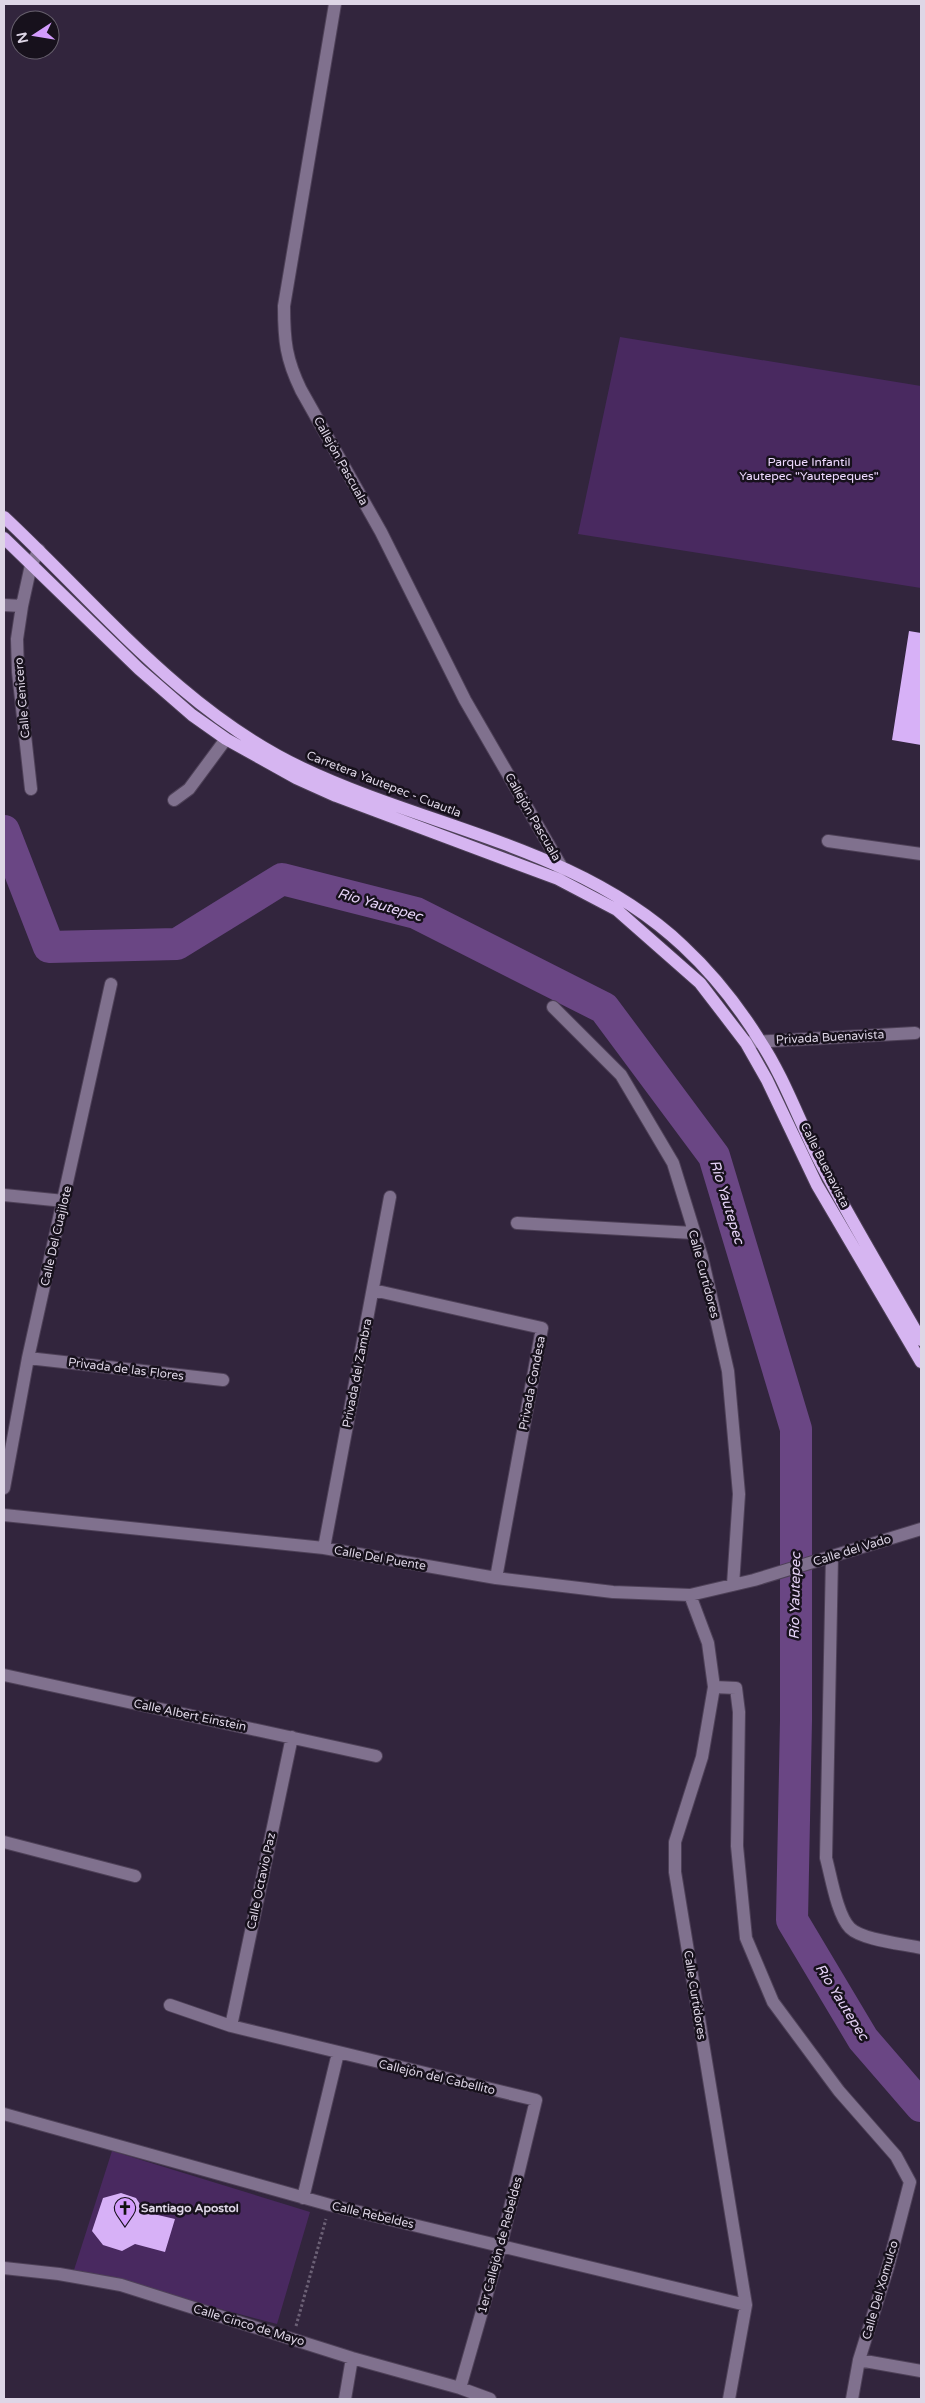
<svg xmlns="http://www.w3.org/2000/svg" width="925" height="2403" font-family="'Varela Round',sans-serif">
<rect width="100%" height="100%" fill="#32253d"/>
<path fill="#492960" d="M620 337 921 386V588L578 534Z
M112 2151 310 2212 277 2324 74 2270Z"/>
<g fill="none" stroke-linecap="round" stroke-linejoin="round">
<path stroke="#6a4684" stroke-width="32" d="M4 831 49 947 177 944 282 879 416 913 604 1008 714 1156 796 1429V1720L792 1920 863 2039 921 2106"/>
</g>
<path fill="#d7b1f7" d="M909 631 921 633V745L892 740Z
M121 2193 136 2198 145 2212 175 2219 165 2252 135 2244 122 2251 103 2245 92 2231 103 2198Z"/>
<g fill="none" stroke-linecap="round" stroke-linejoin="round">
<g stroke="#4e4158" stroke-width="14">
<path id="minor" d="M335 4 284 306C284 341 286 359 301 390L381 532 465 700 561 866 559 874
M4 605 22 606 31 565 39 550
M22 606 17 639 18 672 31 789
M174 800 189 789 226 739
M828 841 921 854
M553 1007 621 1075 673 1163 702 1257 728 1371 739 1494 733 1585
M751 1042 915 1033
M4 1195 64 1201
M517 1223 693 1233
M373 1290 542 1328 496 1578
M28 1358 223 1380
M4 1488 28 1358 111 984
M4 1515 324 1548 496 1578 613 1592 690 1595 754 1580 921 1529
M324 1548 390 1197
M832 1556 826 1858C831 1876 837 1915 850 1928 862 1940 904 1944 921 1948
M690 1595 708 1643 714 1687 702 1757 675 1842V1872L746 2305 729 2399
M4 1675 376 1756
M714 1687 736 1688 739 1712 737 1846 746 1938 773 2002 839 2091 896 2156 910 2182 888 2267 859 2360 852 2399
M4 1842 135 1876
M170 2005 231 2026 536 2100 501 2245 460 2388
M231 2026 292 1737
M4 2114 330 2205 746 2305
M303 2198 338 2053
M4 2268 59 2274 121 2285 352 2358 460 2388 490 2399
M859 2360 921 2371
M345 2399 352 2358"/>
</g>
<g stroke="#4e4158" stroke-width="14">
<path id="major" d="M4 517C98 605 183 712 302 768 428 828 578 847 683 946 712 973 739 1007 760 1041 787 1082 802 1130 826 1173 856 1229 889 1284 921 1340
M4 538 139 669 192 715 226 739 296 778 336 796 558 879 617 910 700 983 746 1043 767 1080 817 1185 921 1362"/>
</g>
<path stroke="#6c6176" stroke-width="3" stroke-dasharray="2.5 2.5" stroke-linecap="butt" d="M296 2326 326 2219"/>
<use href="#minor" stroke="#80718e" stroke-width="12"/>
<use href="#major" stroke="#d6b5f1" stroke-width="12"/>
</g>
<defs>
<g id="church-pin" transform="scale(1.125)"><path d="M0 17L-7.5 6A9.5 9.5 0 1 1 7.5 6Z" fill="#d39cfd" stroke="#17111c"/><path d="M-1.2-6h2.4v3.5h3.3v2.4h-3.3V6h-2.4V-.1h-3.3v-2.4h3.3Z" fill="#111"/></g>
</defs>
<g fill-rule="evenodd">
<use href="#church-pin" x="125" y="2208"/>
</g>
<g text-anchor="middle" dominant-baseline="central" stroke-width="5" stroke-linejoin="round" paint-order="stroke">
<g font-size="12" fill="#ded6e6" stroke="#17111c">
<text transform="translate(341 461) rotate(61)">Callejón Pascuala</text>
<text transform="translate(22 698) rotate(-95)">Calle Cenicero</text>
<text transform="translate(384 784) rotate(21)">Carretera Yautepec - Cuautla</text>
<text transform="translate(533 817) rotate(60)">Callejón Pascuala</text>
<text transform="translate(830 1037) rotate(-3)">Privada Buenavista</text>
<text transform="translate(825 1165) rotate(63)">Calle Buenavista</text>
<text transform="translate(56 1236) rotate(-77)">Calle Del Cuajilote</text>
<text transform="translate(704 1274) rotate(75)">Calle Curtidores</text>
<text transform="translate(126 1369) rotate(7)">Privada de las Flores</text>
<text transform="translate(357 1373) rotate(-79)">Privada del Zambra</text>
<text transform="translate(532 1383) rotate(-79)">Privada Condesa</text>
<text transform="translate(852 1550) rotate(-17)">Calle del Vado</text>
<text transform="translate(380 1558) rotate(10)">Calle Del Puente</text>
<text transform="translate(190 1715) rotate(12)">Calle Albert Einstein</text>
<text transform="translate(261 1881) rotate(-78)">Calle Octavio Paz</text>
<text transform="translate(695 1995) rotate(81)">Calle Curtidores</text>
<text transform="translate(437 2077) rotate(13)">Callejón del Cabellito</text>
<text transform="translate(373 2215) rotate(13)">Calle Rebeldes</text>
<text transform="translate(500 2245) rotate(-75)">1er Callejón de Rebeldes</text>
<text transform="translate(880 2290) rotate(-74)">Calle Del Xomulco</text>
<text transform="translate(249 2325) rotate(17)">Calle Cinco de Mayo</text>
</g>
<g font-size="12" fill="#eedaff" stroke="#17111c">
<text x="809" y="462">Parque Infantil<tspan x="809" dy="14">Yautepec "Yautepeques"</tspan></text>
</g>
<g font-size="12" font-weight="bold" fill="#ded6e6" stroke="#17111c" text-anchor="start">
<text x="141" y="2208">Santiago Apostol</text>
</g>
<g font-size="14" font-style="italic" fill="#e5d2f6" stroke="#17111c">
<text transform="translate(380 905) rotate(16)">Río Yautepec</text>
<text transform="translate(727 1202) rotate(73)">Río Yautepec</text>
<text transform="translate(795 1596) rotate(-89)">Río Yautepec</text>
<text transform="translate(842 2002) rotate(58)">Río Yautepec</text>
</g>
</g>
<rect width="925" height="2403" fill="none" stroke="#ded6e6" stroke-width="10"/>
<g transform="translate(35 35) rotate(258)"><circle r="24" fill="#17111c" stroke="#67606d"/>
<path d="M0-4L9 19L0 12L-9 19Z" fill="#d39cfd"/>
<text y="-8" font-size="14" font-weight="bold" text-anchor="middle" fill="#ded6e6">N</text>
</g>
</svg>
